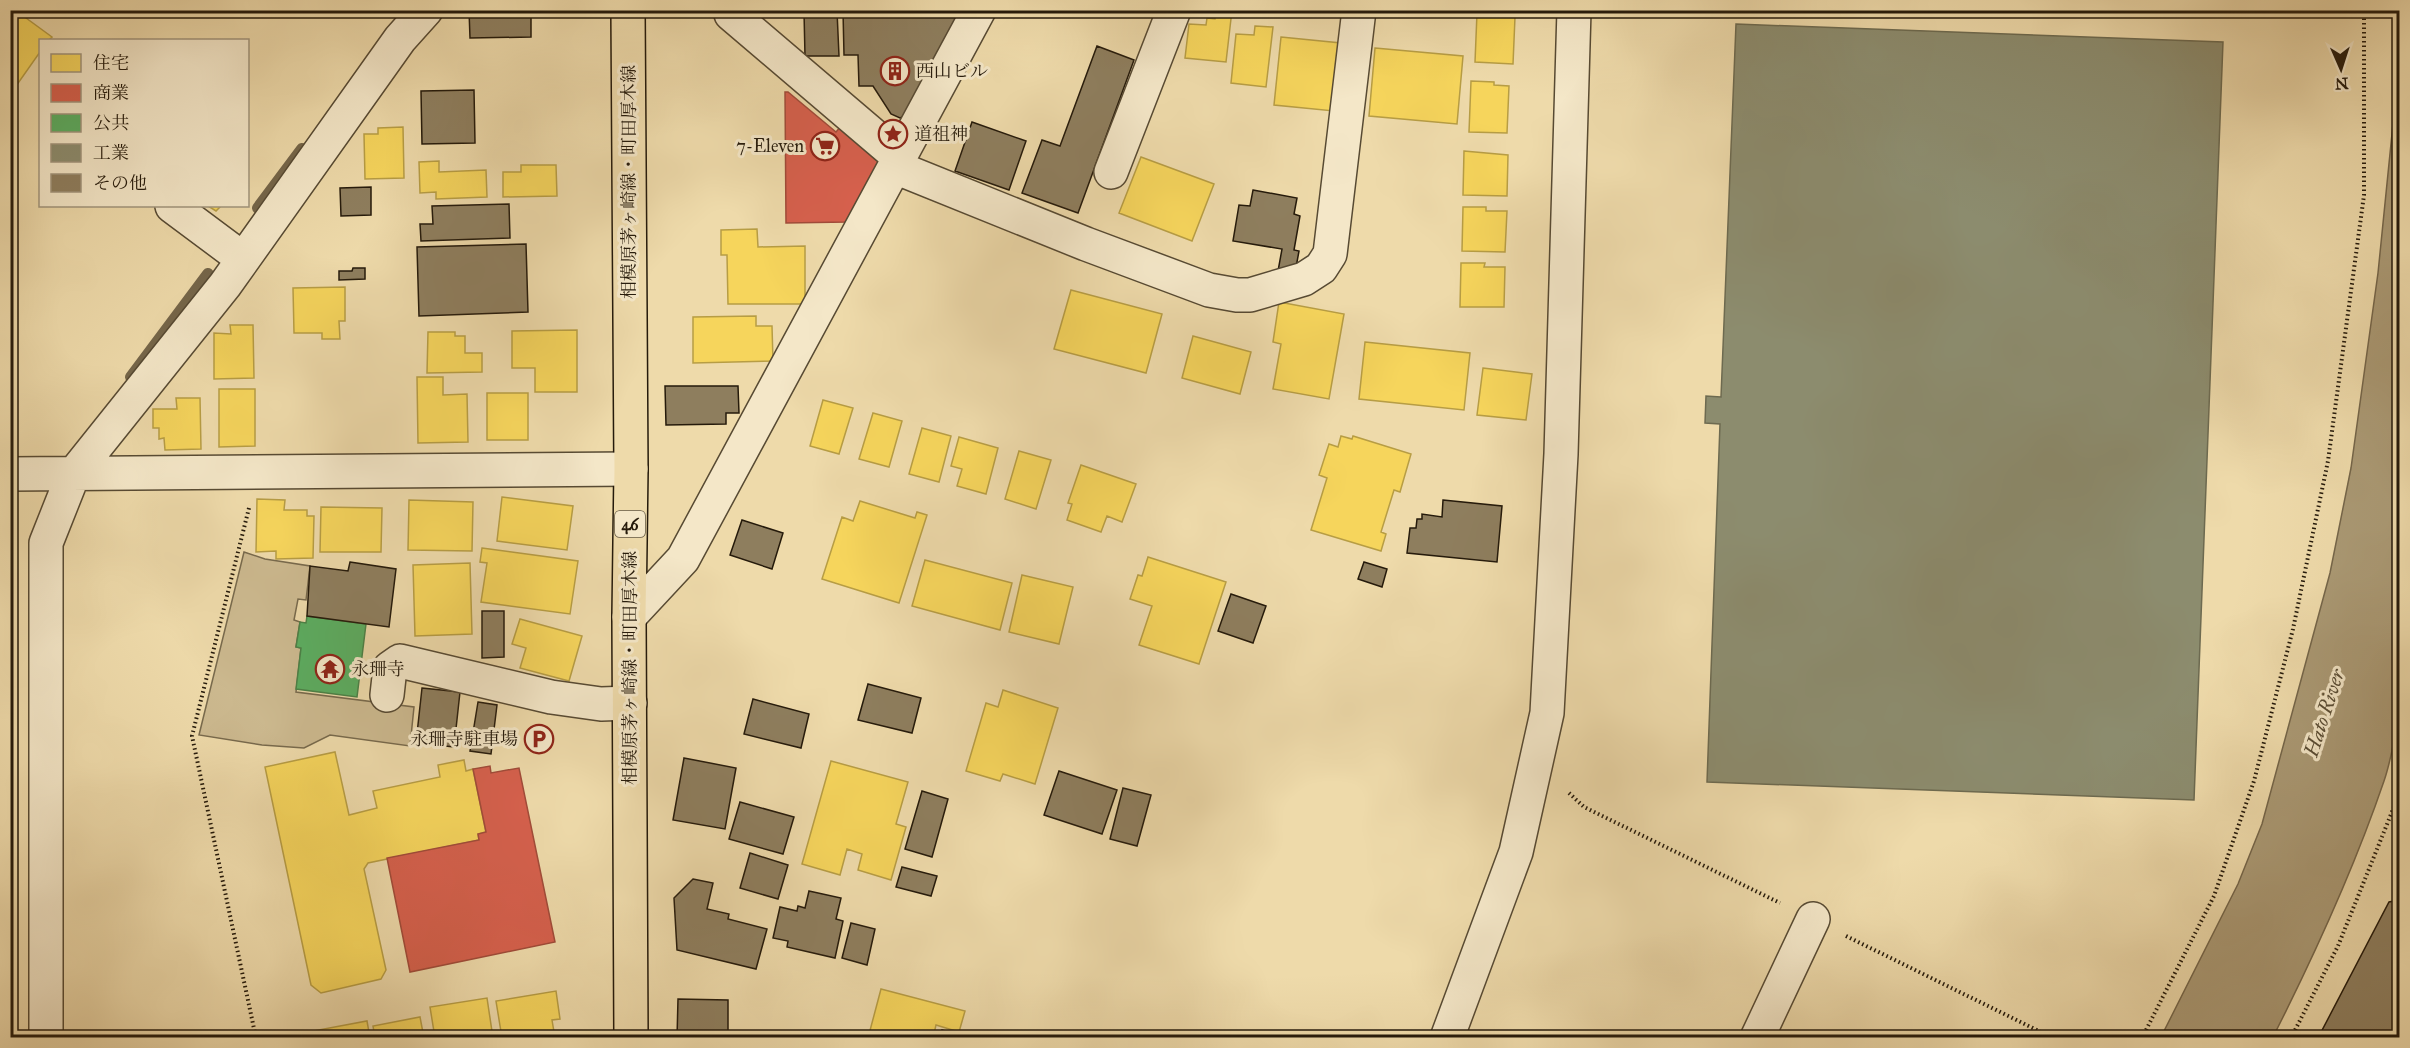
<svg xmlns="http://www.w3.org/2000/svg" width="2410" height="1048" font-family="'IM FELL Great Primer','Noto Serif JP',serif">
<rect width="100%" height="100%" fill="#eedaaa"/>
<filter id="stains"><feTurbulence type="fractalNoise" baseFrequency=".00333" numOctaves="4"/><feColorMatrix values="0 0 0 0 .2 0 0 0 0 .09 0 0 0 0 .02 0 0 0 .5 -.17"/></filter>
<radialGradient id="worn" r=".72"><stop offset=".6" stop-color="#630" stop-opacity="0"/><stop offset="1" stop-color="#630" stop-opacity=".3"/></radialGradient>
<path fill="#ccb98f" stroke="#786a4d" stroke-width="1.5" d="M244 552 265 559 310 566 306 600 298 599 294 620 300 622 296 647 301 648 296 692 414 707 410 746 330 735 304 748 262 745 199 735Z"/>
<path fill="#aa9974" stroke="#75664a" stroke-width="1.5" d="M2394 11H2400L2399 718C2394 739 2391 761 2384 781 2354 869 2315 954 2273 1037H2161L2238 884 2262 824 2330 573 2351 468 2378 273 2398 74Z"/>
<path fill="#f6d55c" stroke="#b79d44" stroke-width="1.5" d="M10 10H15L52 37 49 40H40V52L14 89 10 86Z
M1216 10H1232L1226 62 1185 58 1189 24 1206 25 1207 18 1215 19Z
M1477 13H1501L1500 16 1515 17 1513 64 1475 62Z
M1255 26 1273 27 1266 87 1231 83 1236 34 1254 35Z
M1281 37 1341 43 1334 111 1274 105Z
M1375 48 1463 56 1457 124 1369 116Z
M1471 81 1494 82V85L1509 86 1507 133 1469 132Z
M403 127 404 178 365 179 364 134H378V128Z
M1464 151 1508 155 1507 196 1463 195Z
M1141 157 1214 184 1192 241 1119 213Z
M439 161V172L486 170 487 197 436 199V192L420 193 419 162Z
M521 165H556L557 196 503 197V172H521Z
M208 206H221L216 211Z
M1463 207H1486V211H1507L1505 252 1462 251Z
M757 229 758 247 805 246V304H728L727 255H721V230Z
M1461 263H1485L1484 267H1505L1504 307H1460Z
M345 287V321H339L340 339H322V333H294L293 288Z
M1071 290 1162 314 1146 373 1054 349Z
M1279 302 1344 314 1329 399 1273 389 1281 344 1273 342Z
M756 316V326H772L773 361 693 363V317Z
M230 325H253L254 378 214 379V333L231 334Z
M577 330V392H535V368H512V331Z
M428 332H455V336H465V353H482V372L427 373Z
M1193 336 1251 352 1240 394 1182 378Z
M1365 342 1470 353 1464 410 1359 399Z
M1483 368 1532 374 1526 420 1477 415Z
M417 377H443V395L467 394 468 442 418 443Z
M219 389H255V446L219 447Z
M487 393H528V440H487Z
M176 398H200L201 449 165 450 164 438 159 439V428H153V409H177Z
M823 400 853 408 839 454 810 446Z
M873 413 902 421 889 467 859 459Z
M922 428 951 436 939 482 909 474Z
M1341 436 1352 439 1353 436 1411 454 1400 492 1394 490 1381 532 1386 534 1381 551 1311 530 1327 478 1319 475 1329 444 1338 447Z
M959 437 998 448 986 494 957 486 962 469 951 466Z
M1019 451 1051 460 1036 509 1005 499Z
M1081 465 1136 484 1122 522 1107 516 1101 532 1067 520 1072 504 1068 503Z
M502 497 573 506 567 550 497 541Z
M257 499 285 500 284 510H307V516H314L313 558 276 559V551L256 552Z
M409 500 473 502 472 551 408 550Z
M860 501 915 518 917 512 927 515 899 603 822 579 842 517 853 521Z
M321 507 382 508 381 552H320Z
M482 548 578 561 570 614 481 602 487 563 480 562Z
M1148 557 1226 582 1199 664 1139 645 1152 606 1130 599 1138 575 1142 576Z
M925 560 1012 583 1000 630 912 606Z
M470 563 472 634 415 636 413 565Z
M1022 575 1073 587 1059 644 1009 632Z
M520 619 582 636 569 681 520 668 526 648 512 644Z
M1003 690 1058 708 1035 784 1003 774 1000 781 966 771 986 703 998 707Z
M335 752 349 815 377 808 373 791 440 777 438 765 464 760 466 771 473 769 486 832 478 834 479 840 368 863 364 869 386 970 381 979 321 993 311 985 265 767Z
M831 761 908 782 896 824 906 827 891 880 858 870 862 854 847 849 840 875 802 864Z
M881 989 965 1011 959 1032 936 1025 933 1038H868Z
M556 991 560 1019 552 1020 555 1038H502L496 1001Z
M487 998 493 1038H435L430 1007Z
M420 1017 424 1038H375L373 1026Z
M367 1021 370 1038H314L313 1031Z"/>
<path fill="#d6604d" stroke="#a14b39" stroke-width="1.5" d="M785 92H788L836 132 841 126 881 160 847 222 786 223Z
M490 766 491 773 519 768 555 942 410 972 387 858 479 840 478 834 486 832 473 769Z"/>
<path fill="#5aae61" stroke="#4a8247" stroke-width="1.5" d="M307 616 366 624 357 697 296 689 301 648 296 647 300 622 306 623Z"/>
<path fill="#8c8c6e" stroke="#6d6a50" stroke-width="1.5" d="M1736 24 2223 42 2194 800 1707 782 1720 424 1705 423 1706 396 1721 397Z"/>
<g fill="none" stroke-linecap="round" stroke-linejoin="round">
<path stroke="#75664a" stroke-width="12" d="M258 208 302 149
M131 377 208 274"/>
</g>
<path fill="#8e7e5e" stroke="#251a0b" stroke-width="1.5" d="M469 10H531V37L470 38Z
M954 10 958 16 909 114 900 118 891 114 873 86H859L858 55H844L843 11Z
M837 11 839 56H805L804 12Z
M1097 46 1134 60 1078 213 1022 193 1042 140 1060 146Z
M474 90 475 143 422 144 421 91Z
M972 122 1026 141 1009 190 955 171Z
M371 187V215L341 216 340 188Z
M1253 190 1297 198 1294 214 1300 216 1294 250 1299 251 1295 273 1278 271 1282 249 1233 241 1239 205 1250 206Z
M509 204 510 238 421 241 420 224H433L432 206Z
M526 244 528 312 419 316 417 247Z
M353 268H365V279L339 280V271H352Z
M665 386H738L739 413H726V424L666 425Z
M1443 500 1502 506 1497 562 1407 553 1410 528H1416L1417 519H1422V514L1442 517Z
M742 520 783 533 772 569 730 555Z
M350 562 396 569 389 627 307 616 310 566 348 571Z
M1364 562 1387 569 1382 587 1358 579Z
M1231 594 1266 606 1253 643 1218 631Z
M482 611H504V657L482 658Z
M868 684 921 698 912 733 858 720Z
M422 688 460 692 454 747 416 743Z
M753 699 809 714 801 748 744 734Z
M478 702 497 705 491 754 470 751Z
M684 758 736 768 725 829 673 820Z
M1059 771 1117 790 1102 834 1044 815Z
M1123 788 1151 795 1137 846 1110 839Z
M922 791 948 799 932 857 905 849Z
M740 802 794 817 783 854 729 839Z
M750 853 788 865 778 899 740 888Z
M902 867 937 876 931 896 896 887Z
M693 879 713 883 707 909 729 914 728 919 767 929 756 969 677 950 674 898Z
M809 891 841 898 836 919 843 921 835 958 787 947 788 941 773 938 780 907 797 911 798 906 805 908Z
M2400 900V1038H2318L2389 902Z
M851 923 875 929 867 965 842 958Z
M678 999 728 1000V1038H677Z
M942 1030 968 1037V1038H940Z"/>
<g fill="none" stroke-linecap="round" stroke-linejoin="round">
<g stroke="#574a33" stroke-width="36">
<path id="minor" d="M731 14 900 158
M895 167 1086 244 1209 290 1237 295H1250L1304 279 1321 268 1330 254 1359 10
M1111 172 1174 10
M172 206 243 259
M10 474 631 469
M629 617 683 559 979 10
M387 695 390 668 400 661 551 697 601 704 630 703
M46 1038V543L73 475 225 285 400 39 426 10
M1447 1038 1516 852 1547 713 1561 454 1574 10
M1757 1038 1813 919"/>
</g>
<g stroke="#251a0b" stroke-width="36">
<path id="major" d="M628 10 631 469 629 617 631 1038"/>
</g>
<path stroke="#251a0b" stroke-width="4" stroke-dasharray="1.5 3" stroke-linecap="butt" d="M249 508 192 736 256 1038
M1569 793 1584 807 1780 903
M1846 936 2053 1038
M2142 1038 2214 896 2254 781 2293 629 2328 461 2364 195V10
M2291 1038 2338 946 2400 792"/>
<use href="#minor" stroke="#f4e7c8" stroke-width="33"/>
<use href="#major" stroke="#eedaaa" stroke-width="33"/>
</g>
<defs>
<g id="building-ring" transform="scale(1.5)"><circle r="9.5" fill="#f4e7c8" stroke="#8f2418" stroke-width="1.5"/><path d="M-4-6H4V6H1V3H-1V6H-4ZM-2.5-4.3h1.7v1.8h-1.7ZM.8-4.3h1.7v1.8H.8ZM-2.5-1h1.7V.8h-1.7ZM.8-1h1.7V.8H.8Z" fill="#8f2418"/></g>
<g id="sight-ring" transform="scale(1.5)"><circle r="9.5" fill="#f4e7c8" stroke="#8f2418" stroke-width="1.5"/><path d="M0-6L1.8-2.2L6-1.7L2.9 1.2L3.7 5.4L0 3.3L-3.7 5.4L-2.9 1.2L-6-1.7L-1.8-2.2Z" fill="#8f2418"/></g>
<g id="supermarket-ring" transform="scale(1.5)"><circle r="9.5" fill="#f4e7c8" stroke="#8f2418" stroke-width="1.5"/><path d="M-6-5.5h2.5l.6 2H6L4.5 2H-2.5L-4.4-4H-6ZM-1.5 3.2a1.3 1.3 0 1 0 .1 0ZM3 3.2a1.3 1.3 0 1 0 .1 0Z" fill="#8f2418"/></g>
<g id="temple-ring" transform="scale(1.5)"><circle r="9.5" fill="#f4e7c8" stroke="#8f2418" stroke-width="1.5"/><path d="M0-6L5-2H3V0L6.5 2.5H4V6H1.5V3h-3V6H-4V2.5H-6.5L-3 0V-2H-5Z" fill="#8f2418"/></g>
<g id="parking-ring" transform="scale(1.5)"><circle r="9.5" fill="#f4e7c8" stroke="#8f2418" stroke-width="1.5"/><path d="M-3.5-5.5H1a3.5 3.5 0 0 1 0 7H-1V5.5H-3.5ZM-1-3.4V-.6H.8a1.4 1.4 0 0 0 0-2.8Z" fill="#8f2418"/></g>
</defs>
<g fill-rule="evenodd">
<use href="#building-ring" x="895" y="71"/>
<use href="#sight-ring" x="893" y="134"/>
<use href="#supermarket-ring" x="825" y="146"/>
<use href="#temple-ring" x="330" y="669"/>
<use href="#parking-ring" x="539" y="739"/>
</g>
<g text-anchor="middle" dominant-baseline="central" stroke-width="6" stroke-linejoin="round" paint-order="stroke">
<rect fill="#f4e7c8" stroke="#635844" stroke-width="1.5" x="615" y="511" width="30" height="26" rx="4.5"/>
<g font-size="16" font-weight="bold" fill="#251a0b">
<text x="630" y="524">46</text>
</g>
<g font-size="18" fill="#251a0b" stroke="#f4e7c8" text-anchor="start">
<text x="916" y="71">西山ビル</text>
<text x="914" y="134">道祖神</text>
<text x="804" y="146" text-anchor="end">7-Eleven</text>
<text x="351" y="669">永珊寺</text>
<text x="518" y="739" text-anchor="end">永珊寺駐車場</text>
</g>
<g font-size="18" fill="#251a0b" stroke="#f4e7c8">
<text transform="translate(629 182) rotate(-90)">相模原茅ヶ崎線・町田厚木線</text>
<text transform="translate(630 668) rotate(-90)">相模原茅ヶ崎線・町田厚木線</text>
</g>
<g font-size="20" font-style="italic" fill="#5a4d35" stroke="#f4e7c8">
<text transform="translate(2324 713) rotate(-72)">Hato River</text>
</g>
</g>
<rect width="2410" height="1048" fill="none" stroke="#eedaaa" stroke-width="36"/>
<rect x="12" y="12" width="2386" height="1024" fill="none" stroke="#251a0b" stroke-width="3"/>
<rect x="18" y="18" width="2374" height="1012" fill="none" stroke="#251a0b" stroke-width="1.5"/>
<rect x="39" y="39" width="210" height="168" fill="#f4e7c8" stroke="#a1957c" stroke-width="1.5"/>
<rect x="51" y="54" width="30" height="18" fill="#f6d55c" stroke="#a1957c" stroke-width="1.5"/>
<text x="93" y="69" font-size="18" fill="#251a0b">住宅</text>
<rect x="51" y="84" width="30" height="18" fill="#d6604d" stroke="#a1957c" stroke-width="1.5"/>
<text x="93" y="99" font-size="18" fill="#251a0b">商業</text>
<rect x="51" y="114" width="30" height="18" fill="#5aae61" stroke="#a1957c" stroke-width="1.5"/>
<text x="93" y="129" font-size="18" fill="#251a0b">公共</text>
<rect x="51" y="144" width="30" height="18" fill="#8c8c6e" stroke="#a1957c" stroke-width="1.5"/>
<text x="93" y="159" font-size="18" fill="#251a0b">工業</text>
<rect x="51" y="174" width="30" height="18" fill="#8e7e5e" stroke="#a1957c" stroke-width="1.5"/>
<text x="93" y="189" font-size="18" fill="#251a0b">その他</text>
<g transform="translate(2341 69) rotate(177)" stroke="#f4e7c8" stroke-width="4.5" paint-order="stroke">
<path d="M0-4.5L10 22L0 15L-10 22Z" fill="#251a0b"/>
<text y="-9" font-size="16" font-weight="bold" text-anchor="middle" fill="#251a0b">N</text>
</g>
<rect width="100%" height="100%" filter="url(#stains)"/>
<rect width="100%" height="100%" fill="url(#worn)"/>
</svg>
